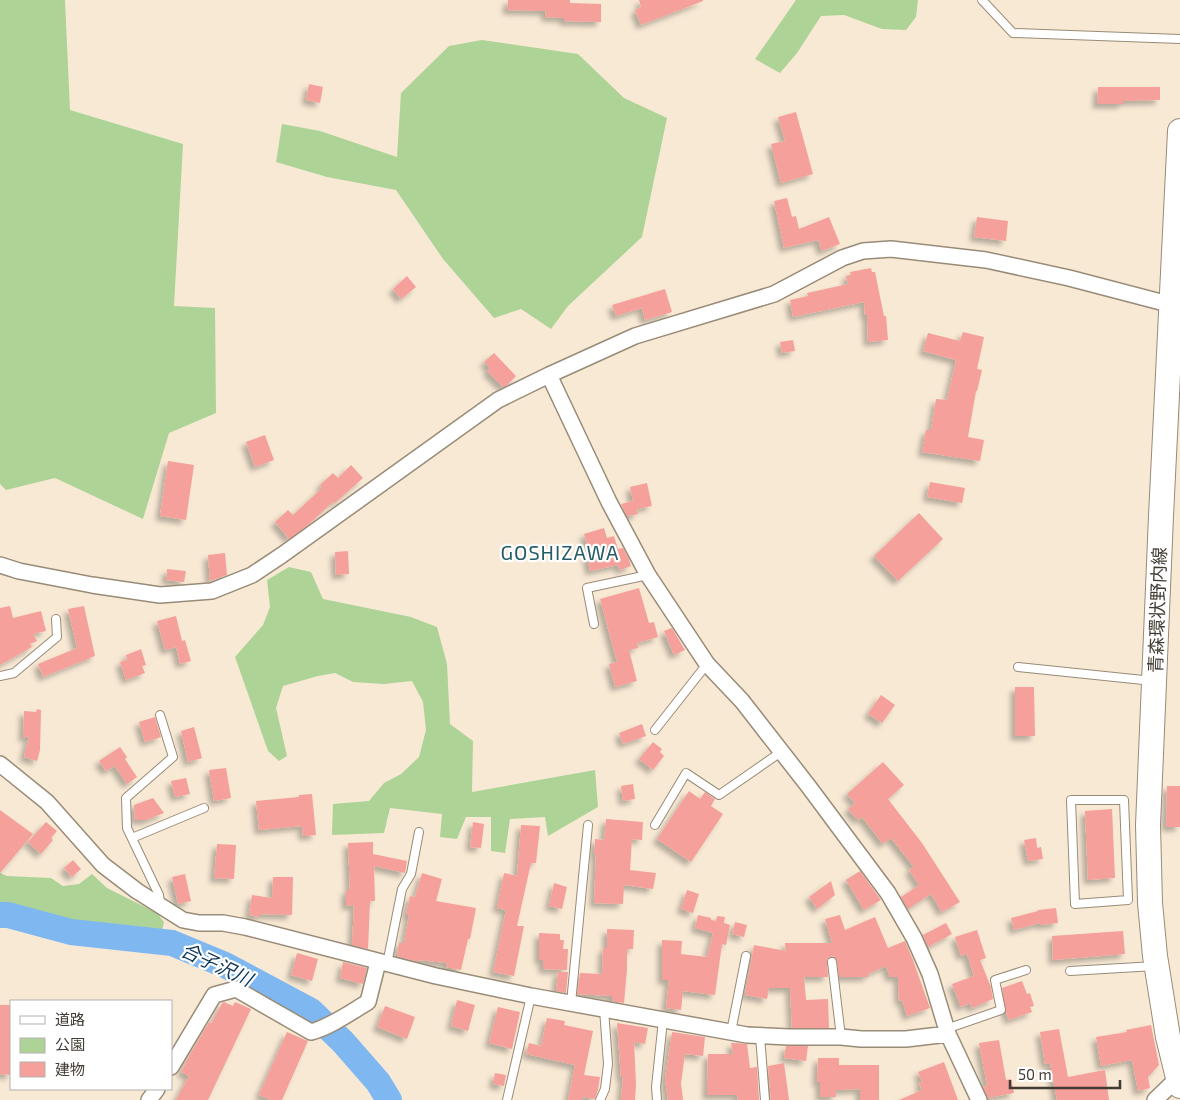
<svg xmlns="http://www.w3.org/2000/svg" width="1180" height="1100" font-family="'Exo 2','Noto Sans JP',sans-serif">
<defs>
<filter id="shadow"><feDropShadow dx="-4.5" dy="4.5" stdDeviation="2.5" flood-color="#0004"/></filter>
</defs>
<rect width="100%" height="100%" fill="#f8e9d4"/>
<path fill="#aed397" d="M0 0H65L70 110 183 144 174 306 215 308 216 413 169 433 143 519 55 478 6 490 0 484Z
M796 0H918L916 17 906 30 882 29 844 15 821 16 797 53 780 73 755 59Z
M482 40 578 54 624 98 667 118 642 237 568 306 551 329 521 309 494 318 443 259 396 190 327 177 276 162 282 124 320 131 397 157 401 93 449 46Z
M289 567 311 572 323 599 411 617 437 627 447 664 450 724 473 741 472 792 595 770 598 807 548 836 545 817 510 819 505 853 491 851V817H466L457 839 440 837 442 814 390 808 384 833 332 835 333 804 369 801 384 783 401 774 419 757 426 730 423 702 412 681 384 684 353 682 335 673 318 676 283 686 276 708 287 756 279 761 268 751 235 657 263 625 270 607 267 580Z
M0 873 7 876 51 878 63 886 79 884 92 874 107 888 157 913 164 922 162 931 132 930 59 921 0 911Z"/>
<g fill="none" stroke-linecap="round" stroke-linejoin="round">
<path stroke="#7fb7f1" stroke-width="26" d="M0 915H8L71 932 172 943 225 965 311 1011 343 1042 378 1082 389 1100"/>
</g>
<path fill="#f5a09b" filter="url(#shadow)" d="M508 0H570V3L601 4V22L564 21V18L545 17 546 11 507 10Z
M639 0H703V1L641 25 635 10 641 7Z
M309 84 323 87 320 103 306 100Z
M1098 87H1160V100L1123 101V104H1097Z
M796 112 813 174 781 183 771 144 785 141 778 117Z
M787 198 792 217 796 216 799 229 829 217 840 244 822 251 818 240 784 248 774 201Z
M977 217 1008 221 1006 241 974 237Z
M871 268 872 272H875L884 316H886L888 340 868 342 867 315H865L864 302 793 317 790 300 808 296 807 293 848 284 846 276 851 275 850 272Z
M407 276 416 287 401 299 393 289Z
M665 289 672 312 645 320 642 308 616 316 612 305Z
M963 332 984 337 977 369 982 370 977 391H976L968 437 984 440 980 461 922 452 926 430H931L936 399 947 400 956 360 923 351 928 333 960 341Z
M793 340 795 351 782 353 780 342Z
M494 353 516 376 506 386 503 387 487 371 490 368 484 362Z
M265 435 274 460 255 467 246 442Z
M168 461 194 465 186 520 160 516Z
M351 465 363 478 335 503 334 501 307 526 289 539 275 522 288 510 293 515 322 488 320 485 333 473 338 478Z
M930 482 965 488 962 503 927 497Z
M647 483 652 506 637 509 638 514 627 516 621 504 633 501 630 487Z
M919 513 943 539 898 581 874 556Z
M604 528 607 538 614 536 618 549 623 548 629 559 631 566 620 570 618 565 590 571 587 556 590 555 584 534Z
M348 551 349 574 336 575 335 552Z
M225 553 227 575 210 581 208 555Z
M167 569 186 571 184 582 166 580Z
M639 588 649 623 654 622 658 637 637 643 638 648 629 650 637 681 615 687 609 664 617 662 600 599Z
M10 606 13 618 41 611 46 631 33 634 37 641 30 644 32 647 0 665V608Z
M84 606 95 656 43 677 38 664 77 648 68 609Z
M176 616 182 641 185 640 191 661 180 664 176 647 165 650 157 621Z
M672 628 685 650 674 655 664 631Z
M141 649 146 665 142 666 145 673 126 680 120 662 127 660 126 655Z
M1015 687H1034L1035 736H1015Z
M881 695 895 705 882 723 868 714Z
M37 709 41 710 40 750 37 761 24 757 29 736 23 738 24 711 36 712Z
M155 717 161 737 145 742 139 722Z
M642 724 646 736 623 744 619 733Z
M194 727 202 758 188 762 181 731Z
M653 742 662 749 660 752 664 756 653 770 639 759Z
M120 747 127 757 125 759 137 777 127 784 115 766 106 771 99 761Z
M883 762 904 785 888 799 922 843 960 902 942 912 931 894 908 909 901 897 919 885 909 870 914 867 891 838 883 844 862 817 858 820 848 809 855 803 847 794Z
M226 768 231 798 214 801 209 770Z
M186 778 190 794 175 797 171 781Z
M633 784 635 799 623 801 621 786Z
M1167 786H1180V827H1166Z
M689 791 700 799 705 792 715 799 711 806 723 814 691 862 657 839Z
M312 794 316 835 303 836 302 826 259 830 256 801 299 797V795Z
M153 798 164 813 146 820H135L134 805Z
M1112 809 1115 878 1088 880 1085 811Z
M0 810 33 834 0 873Z
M606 819 643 822 642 840 632 839 630 870 656 873 653 889 624 885 623 904 594 903 596 855 594 854 595 839 604 840Z
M46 822 57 831 51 838 53 840 41 854 28 842Z
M473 822 484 824 481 848 470 847Z
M521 825 540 826 536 863H531L517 926H524L514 976 493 972 506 910 497 908 504 873 517 876Z
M1036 838 1037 848 1041 847 1043 859 1028 861 1024 840Z
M373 842V854L407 861 405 873 374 866 375 901H370L368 949 352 945 354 905 346 906V890H350L348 843Z
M217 844 236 845 234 879 214 878Z
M73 860 81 869 72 877 64 868Z
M860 871 881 900 864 910 846 880Z
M422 873 442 879 436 901 476 908 470 939H468L461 970 446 967 447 963 418 960V962L397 956 399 943H404L409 915H406L410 896 415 897Z
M185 874 191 901 178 904 172 877Z
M273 877H293L292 915 260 914V917L249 915 252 895 272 898Z
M831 881 835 895 817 909 809 897Z
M554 883 567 887 562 909 549 906Z
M687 890 699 894 693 913 681 909Z
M1056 908 1058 923 1040 925V923L1014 930 1011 918 1038 911V910Z
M698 915 711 918V920L716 921 717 916 725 917 724 923 730 925 726 945 722 944 715 995 683 991 681 1010 666 1008 669 980H662V940L682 941 681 954 707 957 713 933 695 928Z
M840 915 845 930 875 917 888 948 905 941 913 960 930 1008 907 1016 902 1000 899 1001 898 977H890L886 966 868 974V977H839L837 961 835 957 832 956 828 958 827 960 828 977H804L806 1000 828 999 829 1028H792L790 988H769L767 999 745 995 754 945 786 951 785 943H832L825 919Z
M735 922 747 925 744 937 732 934Z
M946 923 952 934 928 947 923 935Z
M607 929 634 930 633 949H627V970L624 1003 612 1001V996L577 994 580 973 602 974 603 948H607Z
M977 930 986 958 980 960 991 987 993 999 972 1008 970 1003 961 1007 952 984 974 976 967 954 961 956 955 937Z
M1123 931 1125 954 1053 960 1052 936Z
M539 933 560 934V940H564L563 949H568L567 970 543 969V960H539Z
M297 953 318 959 312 981 291 975Z
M343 962 367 968 363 984 340 978Z
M558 972H568L566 993 556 991Z
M1022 981 1027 994 1030 993 1034 1006 1030 1007 1032 1012 1009 1020 1006 1012 1002 988Z
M457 1000 475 1005 468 1031 451 1026Z
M224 1002 233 1006 235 1002 251 1009 208 1100H176L189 1076 181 1072 188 1058 209 1022 212 1023 222 1003Z
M0 1005H11V1075L0 1074Z
M385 1006 415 1017 407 1039 377 1027Z
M498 1007 520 1012 512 1049 489 1043Z
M547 1018 565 1021 564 1025 593 1031 584 1075 600 1077 598 1090 595 1099 582 1097V1100H568L575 1065 526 1054 529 1043 541 1046Z
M617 1023 648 1028 645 1044 634 1042 636 1084 635 1100H621L623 1077H621Z
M1151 1025 1159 1065 1148 1077 1150 1088 1138 1091 1132 1060 1101 1066 1096 1037 1127 1032 1126 1030Z
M1059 1029 1068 1077 1105 1070 1109 1100H1057L1050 1063 1045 1064 1040 1032Z
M287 1032 308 1041 282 1100H271L259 1095Z
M672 1032 705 1037 703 1056 685 1054 681 1083 683 1100H668L665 1079Z
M999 1040 1006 1080 1011 1079 1014 1093 988 1098 983 1087 987 1086 979 1043Z
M731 1043H736L747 1044 750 1068 757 1067 759 1100H738L737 1095H707L708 1054H733Z
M786 1046H808L806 1061 784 1058Z
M818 1058H839V1065H879V1100H860V1089L836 1090V1097H820V1082H817Z
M944 1062 958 1100H899L922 1090 919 1083 922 1082 918 1072Z
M784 1063 789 1100H771L768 1066Z
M495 1073 506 1075 504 1086 493 1084Z"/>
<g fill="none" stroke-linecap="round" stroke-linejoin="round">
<g stroke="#988b77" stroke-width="10">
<path id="lane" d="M982 0 1013 33 1180 39
M594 624 587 588 648 575
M1018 667 1153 681
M0 676 14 673 57 637 56 619
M655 730 707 664
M1071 800H1124L1128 900 1075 904Z
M655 825 686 773 719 795 781 752
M132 838 204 808
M160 904 159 895 127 828 126 798 173 757 160 715
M832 962 841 1037
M387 964 402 889 411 874 419 832
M1070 971 1155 966
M571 1003 588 825
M946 1029 1001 1010 995 980 1026 970
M731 1032 746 956
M760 1036 765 1100
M507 1100 531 996
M600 1100 605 1089 608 1064 604 1009
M657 1100 656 1087 663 1020"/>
</g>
<g stroke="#988b77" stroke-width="18">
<path id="street" d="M549 375 609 502 648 575 707 664 742 701 809 787 888 893 914 938 930 974 948 1034 979 1100
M0 565 19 571 92 585 160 595 212 591 252 575 282 555 498 400 549 375 635 336 774 294 842 258 863 251 891 249 986 260 1069 278 1180 307
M0 764 47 802 103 865 137 891 183 920 199 923H223L245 927 436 976 531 996 747 1035 789 1037H841L861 1039H906L948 1034
M171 1067 214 995 236 989 311 1032C330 1027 351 1012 368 1002L378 962
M149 1100 157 1089
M1155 1100 1180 1076"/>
</g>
<g stroke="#988b77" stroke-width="26">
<path id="primary" d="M1180 131 1161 516 1148 825 1150 903 1155 956 1168 1037 1180 1086"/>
</g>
<use href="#lane" stroke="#fff" stroke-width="8"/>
<use href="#street" stroke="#fff" stroke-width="15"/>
<use href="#primary" stroke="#fff" stroke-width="24"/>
</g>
<g text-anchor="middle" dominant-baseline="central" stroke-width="4.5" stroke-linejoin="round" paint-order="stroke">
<g font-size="18" fill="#413b33" stroke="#fff">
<text transform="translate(1157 610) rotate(-88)">青森環状野内線</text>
</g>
<g font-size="19" font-style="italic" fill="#0c355a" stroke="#fff">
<text transform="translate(217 964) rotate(25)">合子沢川</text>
</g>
<g font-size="20" letter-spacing="1" fill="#245c66" stroke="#fff">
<text x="560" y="552">GOSHIZAWA</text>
</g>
</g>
<rect x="10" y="1000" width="162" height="90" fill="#ffffff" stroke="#b3b1ad"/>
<rect x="20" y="1016" width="25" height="8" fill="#ffffff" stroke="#b3b1ad"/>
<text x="55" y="1025" font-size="15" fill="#413b33">道路</text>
<rect x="20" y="1038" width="25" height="15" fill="#aed397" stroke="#b3b1ad"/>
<text x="55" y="1050" font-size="15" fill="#413b33">公園</text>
<rect x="20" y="1062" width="25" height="15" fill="#f5a09b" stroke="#b3b1ad"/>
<text x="55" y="1075" font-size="15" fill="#413b33">建物</text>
<path d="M1010 1080v8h110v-8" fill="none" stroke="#413b33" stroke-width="2.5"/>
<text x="1018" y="1080" font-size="15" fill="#413b33" stroke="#ffffff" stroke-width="4" paint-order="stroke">50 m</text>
</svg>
